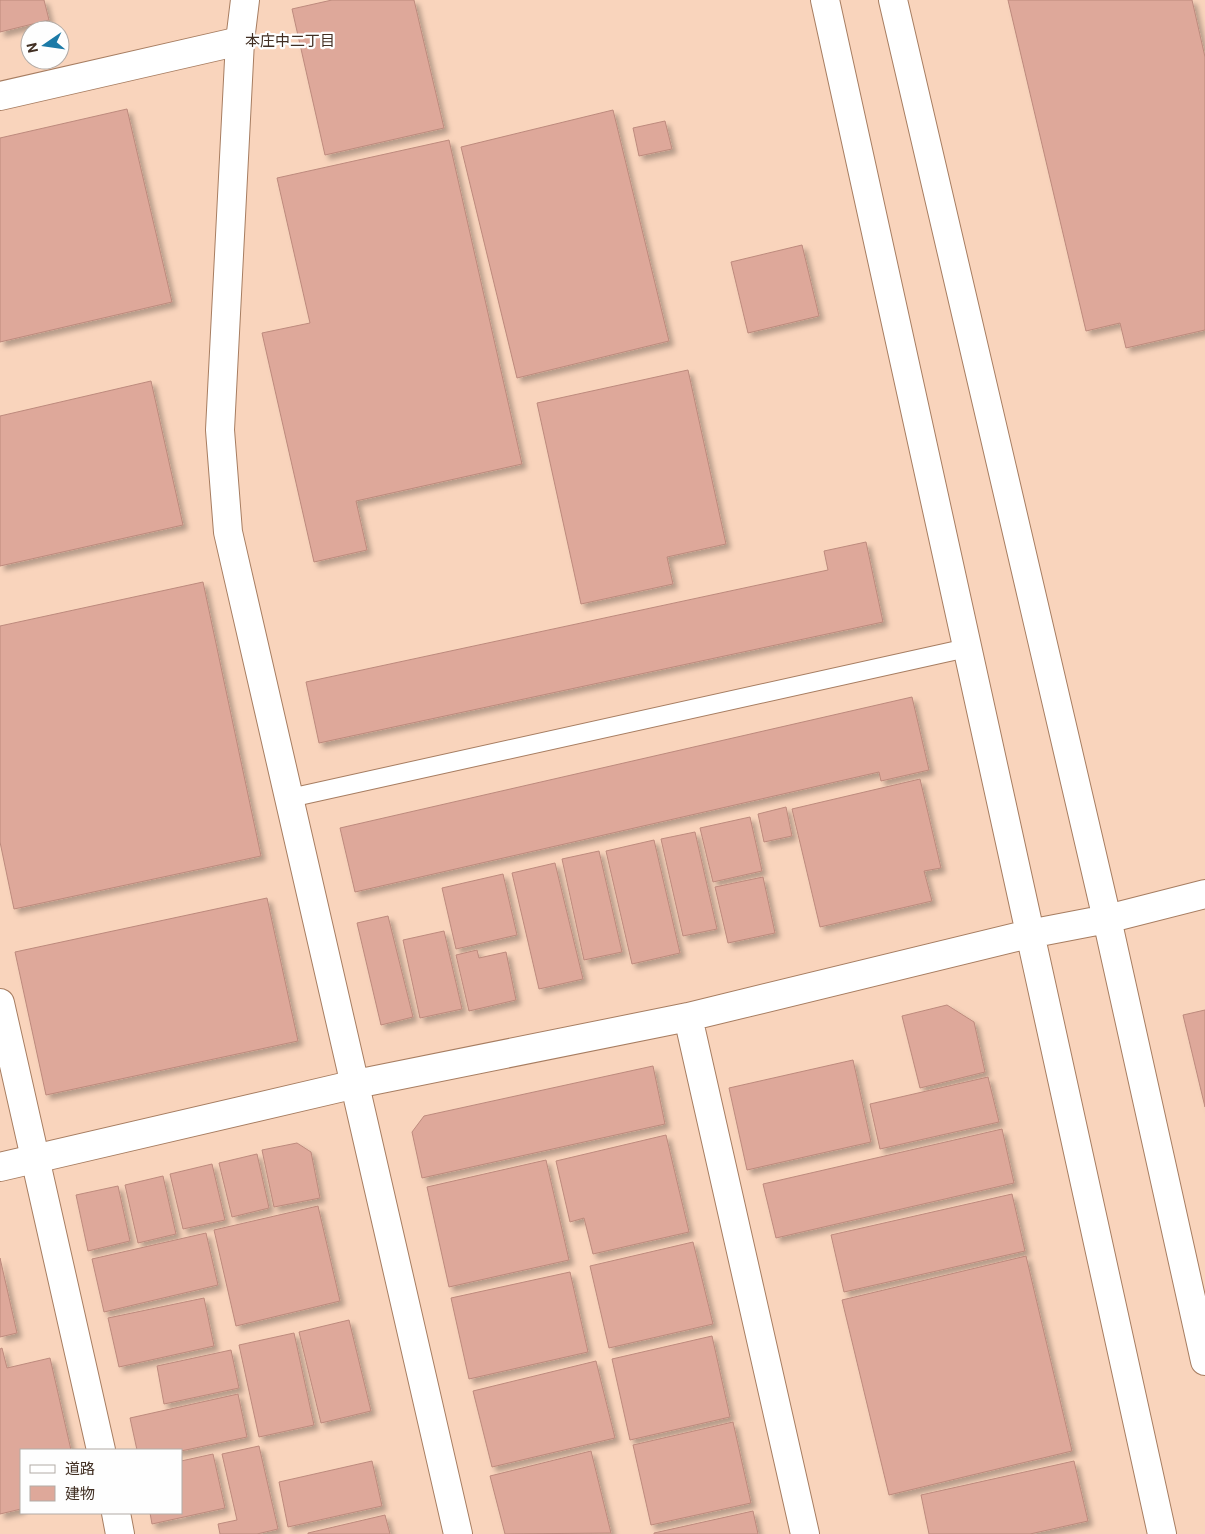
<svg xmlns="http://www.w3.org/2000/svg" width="1205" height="1534" font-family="Roboto,'Noto Sans JP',sans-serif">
<defs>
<filter id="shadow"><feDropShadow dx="4.5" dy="4.5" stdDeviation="2.5" flood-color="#0004"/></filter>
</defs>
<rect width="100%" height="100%" fill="#f9d4bc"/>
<path fill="#dea89a" stroke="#bd8a7d" filter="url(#shadow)" d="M0 0H44L49 20 0 32Z
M332 0H414L444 128 325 155 292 9Z
M1008 0H1192L1205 57V330L1126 348 1120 323 1086 331Z
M127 109 172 302 0 342V138Z
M613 110 669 341 517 378 461 147Z
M665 121 672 149 639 156 633 128Z
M449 140 522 464 356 501 367 550 314 562 262 333 310 323 277 178Z
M802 245 819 316 748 333 731 262Z
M688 370 726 544 667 557 673 584 581 604 537 403Z
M151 381 183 525 0 566V416Z
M866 542 883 622 319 743 306 682 828 570 824 551Z
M203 582 261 856 14 909 0 842V626Z
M912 697 929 770 881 781 879 772 355 892 340 828Z
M920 779 941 868 924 871 932 901 820 927 792 809Z
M786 807 792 836 764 842 758 814Z
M750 817 762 871 713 882 700 828Z
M695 832 717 929 683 936 661 839Z
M654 840 680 953 632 964 606 851Z
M599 851 622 952 584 960 562 859Z
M555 863 583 979 539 989 512 873Z
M503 874 517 935 456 949 442 888Z
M763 877 775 933 728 943 715 887Z
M267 898 298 1041 46 1095 15 952Z
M388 916 413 1017 381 1025 357 923Z
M444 931 462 1009 420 1018 403 940Z
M477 950 479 958 506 952 516 1000 469 1011 456 955Z
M947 1005 974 1022 985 1072 920 1088 902 1016Z
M1205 1010V1107L1183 1015Z
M853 1060 871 1142 747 1170 729 1088Z
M653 1066 665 1124 422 1178 412 1132 424 1116Z
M988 1077 999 1122 880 1149 870 1104Z
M1002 1129 1014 1183 776 1238 763 1184Z
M666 1135 689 1232 593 1254 584 1218 570 1222 556 1161Z
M297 1143 311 1152 320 1198 274 1207 262 1150Z
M257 1154 269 1208 232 1217 219 1163Z
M546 1160 569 1260 449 1287 427 1187Z
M212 1164 225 1220 183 1229 170 1174Z
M163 1176 176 1234 138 1243 125 1185Z
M118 1186 130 1241 88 1251 76 1195Z
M1012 1194 1025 1251 844 1292 831 1235Z
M318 1206 340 1301 236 1326 214 1230Z
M206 1233 218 1285 104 1312 92 1259Z
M693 1242 713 1324 609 1348 590 1266Z
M1026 1256 1072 1451 889 1495 842 1300Z
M0 1258 17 1333 0 1337Z
M570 1272 588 1352 469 1379 451 1298Z
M204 1298 214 1346 119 1367 108 1318Z
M349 1320 371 1411 321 1423 299 1332Z
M294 1333 314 1425 259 1437 239 1345Z
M712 1336 730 1417 630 1440 612 1359Z
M2 1348 7 1368 50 1358 71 1450H21V1509L0 1514V1349Z
M231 1350 239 1388 164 1404 157 1366Z
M596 1361 615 1438 492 1467 473 1391Z
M238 1394 247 1437 181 1451 137 1450 130 1418Z
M733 1422 751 1503 651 1525 633 1445Z
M259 1446 278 1529 257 1534H220L218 1524 237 1520 222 1454Z
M591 1451 611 1533 505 1534 490 1476Z
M213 1454 225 1508 152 1524 150 1513H181V1461Z
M372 1461 382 1506 288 1527 279 1482Z
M1074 1461 1088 1521 1030 1534H929L921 1495Z
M753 1511 758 1534H654V1533Z
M385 1515 390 1534H308V1533Z"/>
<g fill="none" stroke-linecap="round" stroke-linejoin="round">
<g stroke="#a77d61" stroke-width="20">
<path id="service" d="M290 798 967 648"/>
</g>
<g stroke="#a77d61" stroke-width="30">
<path id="minor" d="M0 96 240 41
M0 1003 101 1450
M116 1513 120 1534"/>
</g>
<g stroke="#a77d61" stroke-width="30">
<path id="tertiary" d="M245 0 240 41 220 430 228 532 458 1534
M825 0 1162 1534
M893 0 1107 919 1205 1361
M688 1017 805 1534
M0 1167 356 1084 688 1017 1029 934 1107 919 1205 894"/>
</g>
<use href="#service" stroke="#fff" stroke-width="18"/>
<use href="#minor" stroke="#fff" stroke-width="28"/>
<use href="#tertiary" stroke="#fff" stroke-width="28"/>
</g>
<g text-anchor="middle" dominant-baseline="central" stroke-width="4.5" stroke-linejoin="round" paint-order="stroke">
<g font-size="15" fill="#412f23" stroke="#fefefe">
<text x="290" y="41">本庄中二丁目</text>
</g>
</g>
<rect x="20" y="1449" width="162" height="65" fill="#fefefe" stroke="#b2aba6"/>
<rect x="30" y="1465" width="25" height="8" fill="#ffffff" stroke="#b2aba6"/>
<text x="65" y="1474" font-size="15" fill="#412f23">道路</text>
<rect x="30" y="1486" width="25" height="15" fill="#dea89a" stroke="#b2aba6"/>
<text x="65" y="1499" font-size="15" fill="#412f23">建物</text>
<g transform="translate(45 45) rotate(257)"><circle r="24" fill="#fefefe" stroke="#b2aba6"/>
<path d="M0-4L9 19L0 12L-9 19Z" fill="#1c7aa7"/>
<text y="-8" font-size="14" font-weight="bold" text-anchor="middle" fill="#412f23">N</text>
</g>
</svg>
